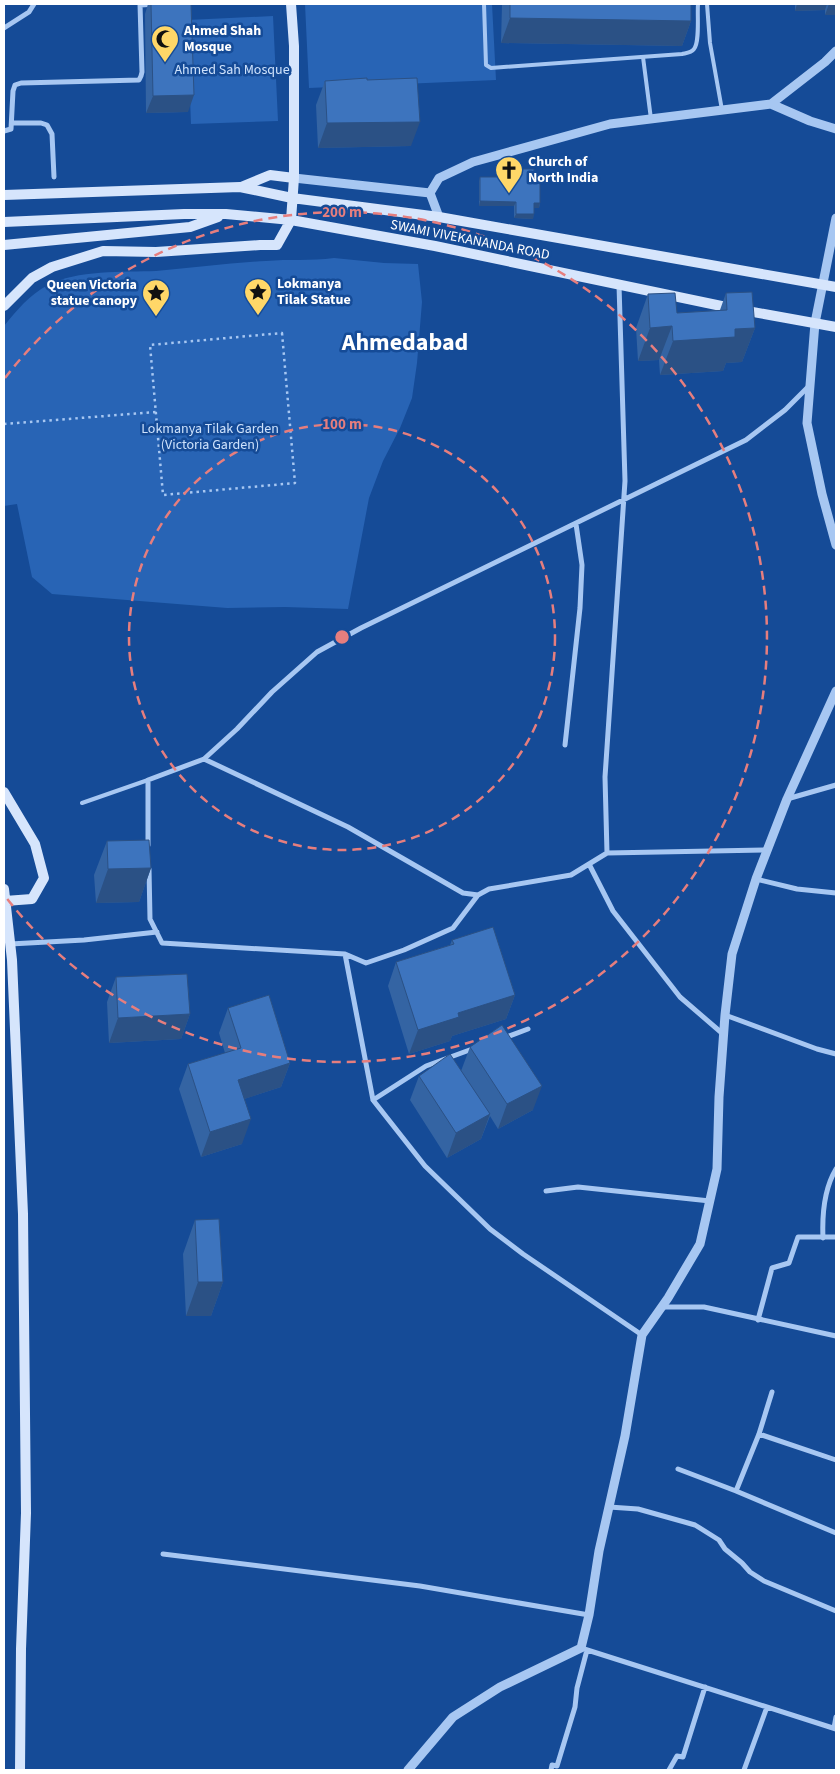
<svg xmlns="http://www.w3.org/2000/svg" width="840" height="1774" font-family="'Source Sans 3',sans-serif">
<rect width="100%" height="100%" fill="#154b97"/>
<path fill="#2864b5" d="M305 4H492L496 80 309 88Z
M273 16 278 121 191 124 187 20Z
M334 258 384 263 418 264 422 302 417 363 412 398 400 428 383 461 369 498 348 609 285 607 227 608 52 594 32 577 17 504 4 506V326C17 310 29 295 48 285 76 270 124 272 156 271 193 268 229 263 266 261 289 259 311 261 334 258Z"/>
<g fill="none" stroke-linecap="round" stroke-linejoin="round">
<path stroke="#a7c7f2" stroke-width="2.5" stroke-dasharray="2.5 4" stroke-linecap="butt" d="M282 333 295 483 163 495 150 345Z
M4 424 156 412"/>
<path stroke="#a7c7f2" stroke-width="4" d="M484 4 486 65 491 68 682 54C686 53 691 53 694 49 700 42 697 14 698 4
M707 4 710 43 722 110
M643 57 651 119
M82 803 148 780"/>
<path stroke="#a7c7f2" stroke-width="5" d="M140 5 158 4
M4 28 29 12 34 4
M12 123H41L47 125 52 134 54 177
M4 131 11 129 13 91 15 85 21 83 139 80 141 76 142 72 140 4
M619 285 625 481 605 777 607 853 768 850
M565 745 580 608 582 565 576 524
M204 759 348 827 463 893 478 895
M787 799 836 785
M148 845V780L204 759 237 729 272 692 317 652 361 628 746 440 785 410 810 385
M589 864 613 911 680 997 723 1034
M149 869 150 919 162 943 345 954 366 963 404 950 453 928 478 895 489 889 571 875 607 853
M756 879 797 889 836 893
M10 944 84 940 157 932
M345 954 373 1100 426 1066 475 1048
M725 1015 817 1049 836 1054
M504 1038 528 1029
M373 1100 425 1166 490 1229 523 1254 642 1335
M546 1191 578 1187 710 1201
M823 1238C822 1215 824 1189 836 1169
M662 1307H704L836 1336
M758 1320 772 1268 789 1263 798 1237H836
M759 1434 836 1460
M678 1469 736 1491 836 1533
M736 1491 759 1434 772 1392
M609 1507 638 1509 695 1525 719 1540 725 1549 742 1563 750 1572 764 1581 836 1611
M163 1554 420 1586 589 1615
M581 1648 836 1729
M834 1728 836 1717
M551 1770 552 1765 557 1766 575 1707 577 1688 587 1650
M669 1770 677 1756 683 1757 705 1687
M744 1770 767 1707"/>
<path stroke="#a7c7f2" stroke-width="9" d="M771 104 825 62 836 51
M294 178 430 193
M439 217 430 193 439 178 473 162 610 124 771 104 810 121 836 129
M836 218 815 323 807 423 822 494 836 545
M408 1770 453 1717 500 1687 581 1648 589 1615 599 1551 625 1436 642 1335 668 1298 700 1244 717 1169 719 1097 725 1015 732 954 756 879 787 799 836 691"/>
<path stroke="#d6e5fc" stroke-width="10" d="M241 187 270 175 294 178
M4 195 240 187 292 198 439 217 836 287
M4 222 184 214H226L291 220 435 246 731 308 836 327
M4 245 190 227 218 217
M4 306 32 278 52 267 103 251 156 252 260 245H277L291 220 294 178V46L291 4
M4 792 35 844 44 878 32 899 5 901
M4 889 12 960 23 1214 26 1513 21 1649 20 1770"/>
</g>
<path fill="#3464a3" d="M148 4H191L188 112 146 113 145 14Z
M502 4H691V21L682 46 501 43Z
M795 4H836L825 15V10L795 11Z
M367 80 411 146 318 148 316 105 325 81Z
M517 169 534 177 540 203 539 208H534L533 219 514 218V206H479V181L480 177H516V173Z
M726 293 755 328 742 362 726 363 723 371 660 375 659 360 638 361 636 328 648 294 677 313 720 310Z
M107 841 151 868 139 902 96 903 94 875Z
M452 940 515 995 506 1019 452 1036 450 1041 409 1054 388 986 396 962 450 945Z
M116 977 190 1014 181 1039 109 1043 107 1002Z
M228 1008 290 1063 281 1087 244 1099 242 1144 201 1157 179 1089 188 1064 225 1053 219 1033Z
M470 1047 533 1110 498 1129 490 1116 481 1139 447 1158 410 1100 419 1076 461 1071Z
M195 1220 223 1282 211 1316H186L183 1254Z"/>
<path fill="#2b5185" d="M797 4H827L825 10 795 11Z
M829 4H836V15H825Z
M510 18 691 21 682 46 501 43Z
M194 95 188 112 146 113 153 96Z
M420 122 411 146 318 148 327 123Z
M480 201 516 202 514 206H479Z
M534 203H540L539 208H533Z
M516 214H534L533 219 514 218Z
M672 326 659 360 638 361 650 328Z
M755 328 742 362 726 363 723 371 660 375 673 341 735 329Z
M151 868 139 902 96 903 108 869Z
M515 995 506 1019 452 1036 450 1041 409 1054 418 1030 458 1013Z
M190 1014 181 1039 109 1043 118 1018Z
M290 1063 281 1087 229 1104 238 1080Z
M542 1086 533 1110 498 1129 507 1104Z
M490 1114 481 1139 447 1158 456 1133Z
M251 1119 242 1144 201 1157 210 1132Z
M198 1282H223L211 1316H186Z"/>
<path fill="#3d74be" stroke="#2b5185" d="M151 4H191L194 95 153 96Z
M510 4H691V21L510 18Z
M367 78V80L417 78 420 122 327 123 325 81Z
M517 169H534V177H540V203H534V214H516V202L480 201V177H517Z
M752 292 755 328 735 329V337L673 341 672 326 650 328 648 294 675 293 677 313 727 310 726 293Z
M149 840 151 868 108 869 107 841Z
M493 927 515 995 458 1013 459 1017 418 1030 396 962 454 944 452 940Z
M187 974 190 1014 118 1018 116 977Z
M269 995 290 1063 238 1080 251 1119 210 1132 188 1064 241 1048 228 1008Z
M502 1025 542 1086 507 1104 470 1047Z
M450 1054 490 1114 456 1133 419 1076Z
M219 1219 223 1282H198L195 1220Z"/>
<g fill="none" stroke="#e67e7e" stroke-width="2.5" stroke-dasharray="9 6">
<circle cx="342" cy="637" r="213"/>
<path d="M5 378A425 425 0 1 1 5 896"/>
</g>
<defs>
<g id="mosque-pin" transform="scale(1.4375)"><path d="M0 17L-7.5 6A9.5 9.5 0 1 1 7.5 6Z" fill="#ffd768" stroke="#154b97"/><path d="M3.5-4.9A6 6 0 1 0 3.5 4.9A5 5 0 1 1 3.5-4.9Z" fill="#111"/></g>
<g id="church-pin" transform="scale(1.4375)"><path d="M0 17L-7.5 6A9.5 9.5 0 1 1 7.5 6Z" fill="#ffd768" stroke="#154b97"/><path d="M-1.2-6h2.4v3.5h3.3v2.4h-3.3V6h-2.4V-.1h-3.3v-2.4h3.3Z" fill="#111"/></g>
<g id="sight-pin" transform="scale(1.4375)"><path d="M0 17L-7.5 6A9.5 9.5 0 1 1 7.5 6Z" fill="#ffd768" stroke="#154b97"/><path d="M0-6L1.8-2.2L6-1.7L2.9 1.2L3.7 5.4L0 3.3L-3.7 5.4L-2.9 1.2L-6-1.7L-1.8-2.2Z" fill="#111"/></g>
</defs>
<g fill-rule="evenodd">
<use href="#mosque-pin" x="165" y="39"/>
<use href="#church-pin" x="509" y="170"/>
<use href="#sight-pin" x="258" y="292"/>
<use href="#sight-pin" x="156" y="293"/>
</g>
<g text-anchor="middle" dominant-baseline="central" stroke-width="5" stroke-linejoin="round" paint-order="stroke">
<g font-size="14" font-weight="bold" fill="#fff" stroke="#154b97" text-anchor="start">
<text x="184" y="31">Ahmed Shah<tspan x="184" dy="16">Mosque</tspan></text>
<text x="528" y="162">Church of<tspan x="528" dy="16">North India</tspan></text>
<text x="277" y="284">Lokmanya<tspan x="277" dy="16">Tilak Statue</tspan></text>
<text x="137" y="285" text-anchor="end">Queen Victoria<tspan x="137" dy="16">statue canopy</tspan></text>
</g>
<g font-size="14" fill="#cee2fc" stroke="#154b97">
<text x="232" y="70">Ahmed Sah Mosque</text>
<text x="210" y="429">Lokmanya Tilak Garden<tspan x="210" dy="16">(Victoria Garden)</tspan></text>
</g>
<g font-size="14" fill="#fff" stroke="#154b97">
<text transform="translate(470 240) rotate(11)">SWAMI VIVEKANANDA ROAD</text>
</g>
<g font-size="24" font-weight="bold" fill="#fff" stroke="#154b97">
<text x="405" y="342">Ahmedabad</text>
</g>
</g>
<circle cx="342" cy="637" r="8" fill="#e67e7e" stroke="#154b97" stroke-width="2.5"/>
<g font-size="15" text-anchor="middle" font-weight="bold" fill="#e67e7e" stroke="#154b97" stroke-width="5" stroke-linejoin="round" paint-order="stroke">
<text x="342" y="217">200 m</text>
<text x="342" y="429">100 m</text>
</g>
<rect width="840" height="1774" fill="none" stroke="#ffffff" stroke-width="10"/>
</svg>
